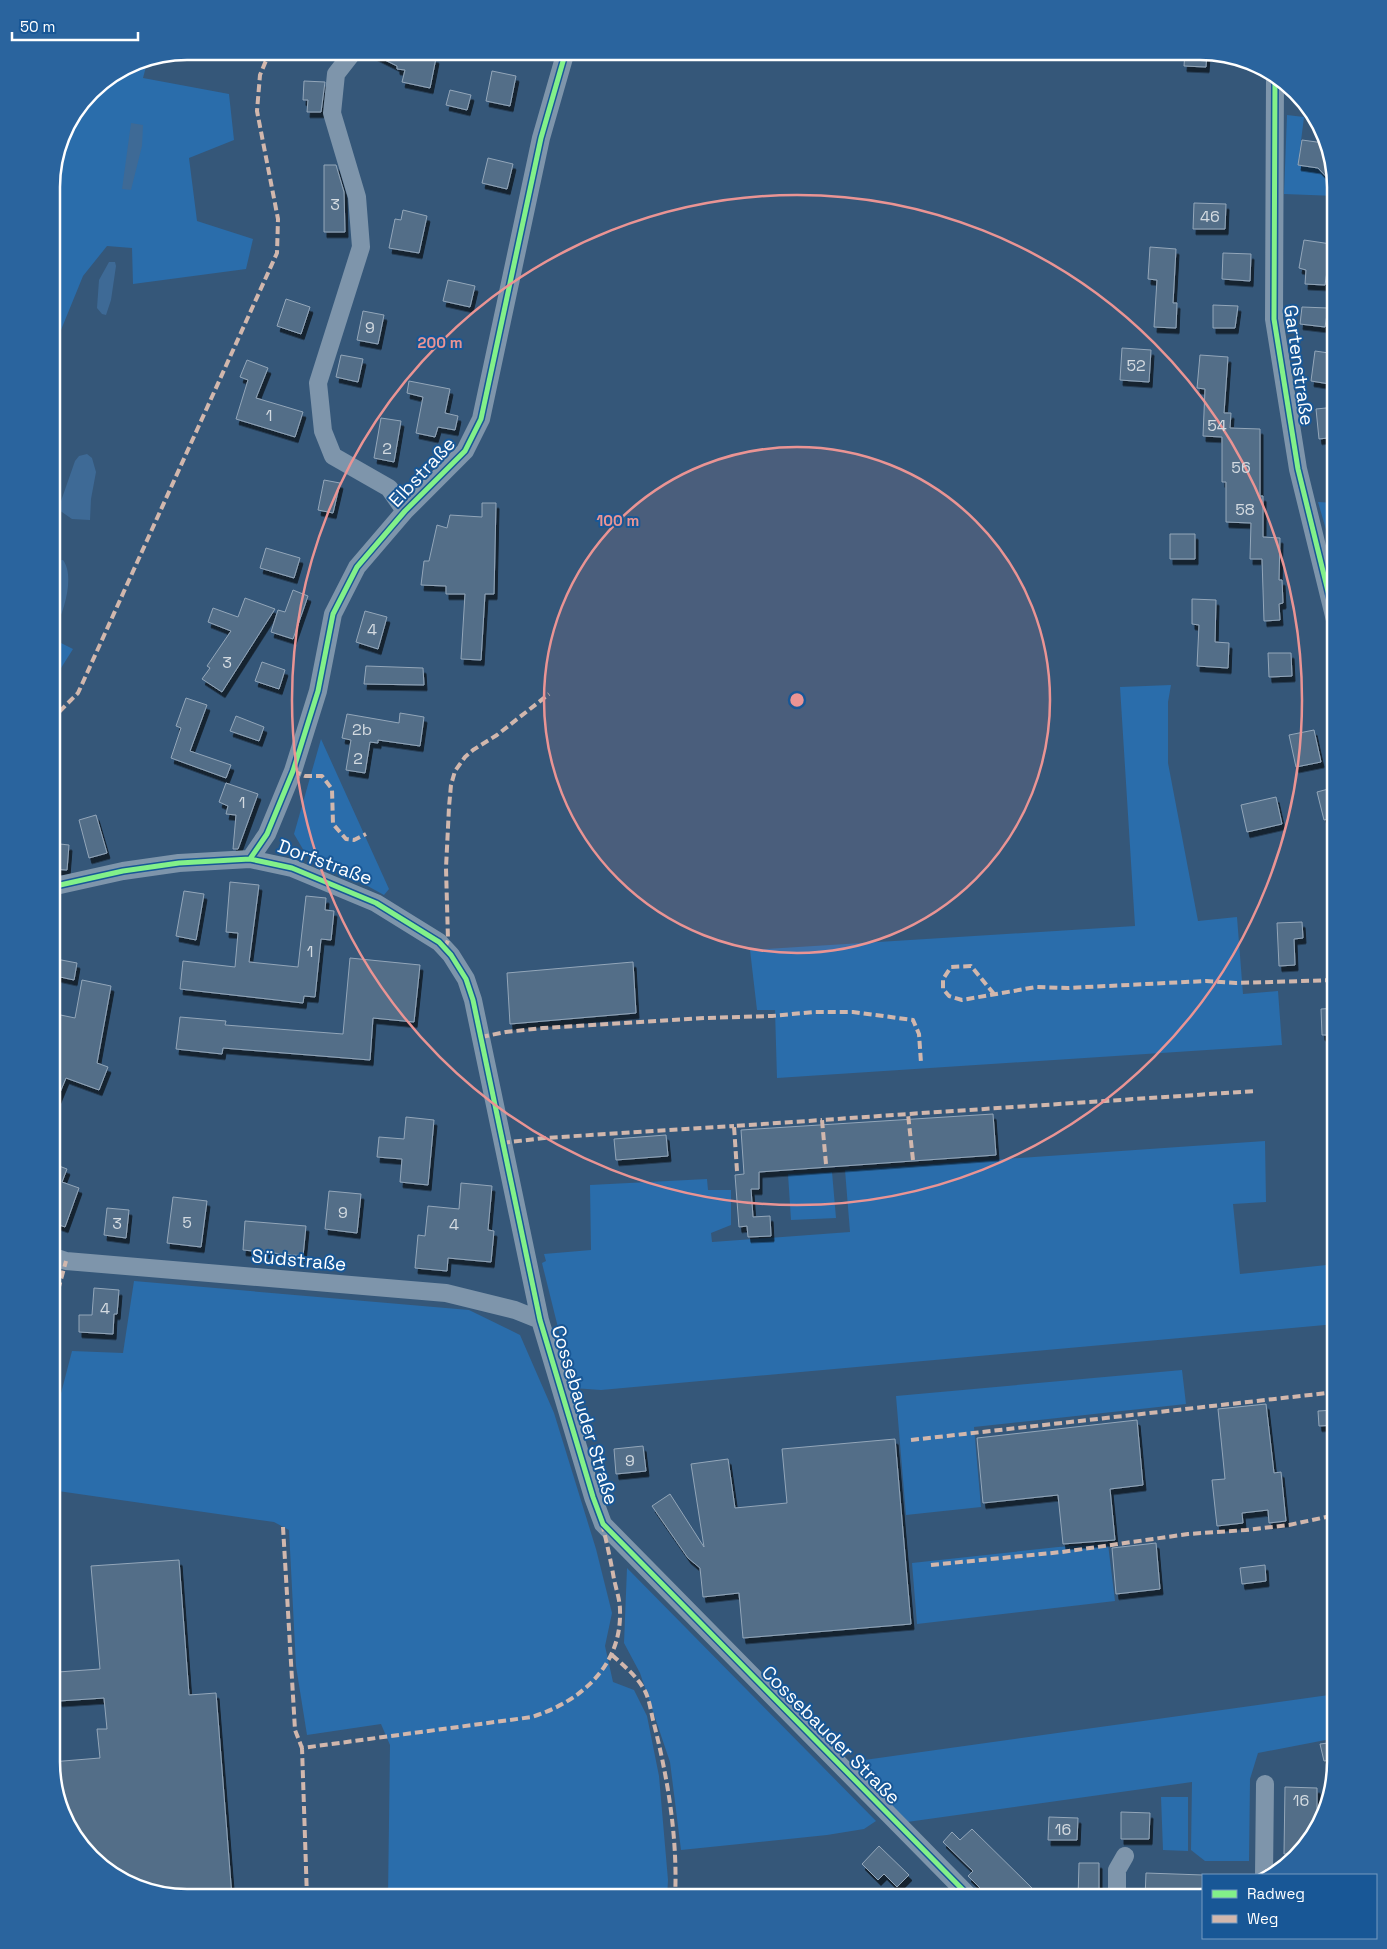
<svg xmlns="http://www.w3.org/2000/svg" width="1387" height="1949" font-family="'Space Grotesk',sans-serif">
<defs>
<filter id="shadow"><feDropShadow dx="3" dy="5.5" stdDeviation="0" flood-color="#0009"/></filter>
</defs>
<rect width="100%" height="100%" fill="#355779"/>
<path fill="#2a6dab" d="M148 59 143 78 229 94 234 140 189 158 197 221 253 239 246 269 133 284 132 248 107 246 83 276 52 352V178L65 127 97 85 135 61Z
M1287 115 1304 117 1298 165 1318 168 1324 174 1333 176 1336 196 1284 194Z
M1318 502 1336 503V541L1329 540Z
M51 638 73 649 51 684Z
M1171 685 1168 702V763L1198 921 1237 917 1243 994 1278 991 1282 1045 777 1078 775 1010H757L750 950 1135 926 1120 687Z
M321 739 389 889 384 895 304 851 294 834Z
M1265 1141 1266 1202 1233 1204 1240 1274 1336 1264V1324L601 1390 573 1388 542 1263 546 1261 544 1254 591 1250 590 1185 707 1179 708 1190H731V1225L711 1233 712 1242 850 1232 845 1170Z
M832 1172 836 1218 791 1220 788 1174Z
M134 1281 469 1310 520 1335 554 1413 596 1549 612 1613 605 1646 613 1682 634 1690 647 1716 659 1776 668 1880 667 1898H388L390 1745 381 1724 307 1735 296 1666 289 1530 274 1522 51 1490V1432L72 1351 123 1353Z
M1182 1370 1186 1404 974 1427 981 1507 906 1515 896 1396Z
M1108 1544 1115 1601 917 1624 912 1563 1058 1547Z
M627 1568 876 1821 864 1829 827 1835 681 1850 670 1762 640 1673 624 1643Z
M1336 1694V1738L1258 1753 1250 1779 1249 1861H1205L1191 1850 1192 1782 907 1822 850 1762Z
M1188 1797V1851L1163 1850 1161 1797Z"/>
<path fill="#3e6a96" d="M131 123 143 125 142 146 131 190 122 189Z
M109 262H115L116 266 111 300 106 315 102 314 97 308 99 280Z
M87 454 92 458 96 472 91 499 90 520 72 519 59 510 61 501 75 461 79 456Z
M63 560C75 576 64 611 56 627L51 628V561Z"/>
<path fill="#526e88" stroke="#93a6b9" filter="url(#shadow)" d="M367 51H402L436 58 430 88 402 82 405 70 397 69V66Z
M1185 52H1207L1206 67 1184 66Z
M492 71 516 76 510 106 486 101Z
M304 81 325 82 321 112H307L308 100H303Z
M450 90 471 95 467 110 446 105Z
M1302 140 1324 143 1336 187 1318 168 1298 165Z
M488 158 513 164 507 189 482 183Z
M324 165H336L344 192 345 232H324Z
M1194 203 1226 204 1225 229H1193Z
M403 210 427 216 419 253 389 248 395 219 401 220Z
M1304 240 1331 244 1325 285 1305 284 1306 270 1299 268Z
M1150 247 1176 249 1173 303H1177L1176 328 1154 327 1157 280 1148 279Z
M1223 253 1251 254 1250 281 1222 279Z
M448 280 475 286 470 307 443 301Z
M286 299 310 307 301 334 277 326Z
M1213 305 1238 306 1235 328H1213Z
M1302 307 1328 308 1325 327 1300 324Z
M363 311 384 315 378 344 357 340Z
M1122 348 1151 350 1149 382 1120 380Z
M1315 351 1336 354V385L1311 381Z
M341 355 363 359 358 382 336 377Z
M1200 355 1228 357 1224 413H1231L1230 428 1260 429V496H1263V537L1280 538 1279 580H1282L1283 603 1279 604 1280 620 1264 621 1262 559H1250L1251 523 1226 522V482H1222V437L1203 436 1205 389 1197 388Z
M247 360 268 368 256 398 303 412 295 437 236 419 248 380 240 377Z
M409 381 450 389 445 413 458 416 455 430 438 427 435 437 416 433 423 397 407 393Z
M1336 407V437L1319 439 1316 409Z
M381 418 401 421 394 462 374 458Z
M324 480 340 483 333 513 318 510Z
M482 503H496L494 594H485L481 660 461 659 465 594H446V586L421 585 424 561H429L437 525 447 528 450 515 482 517Z
M1170 534H1195V559H1170Z
M266 548 300 558 294 578 260 568Z
M293 590 308 596 293 639 271 632 278 610 285 612Z
M245 598 275 609 222 692 202 679 210 668 207 666 231 631 208 622 213 608 238 617Z
M1192 599 1216 600 1215 642 1229 643 1228 668 1197 666 1199 625 1192 624Z
M365 611 387 617 378 649 356 642Z
M1268 653H1291L1292 676 1269 677Z
M262 662 285 670 279 689 255 681Z
M366 666 423 668 424 685 364 684Z
M186 698 207 705 190 751 231 765 226 778 171 758 181 728 176 726Z
M400 713 424 717 420 746 378 740V743L370 742 365 773 346 770 351 740 342 738 347 714 399 723Z
M236 716 264 727 259 741 230 731Z
M1314 730 1321 762 1296 767 1289 735Z
M226 783 258 794 238 849H233L236 815 226 814 228 806 219 802Z
M1336 787V817L1324 820 1317 792Z
M1276 797 1282 824 1247 832 1241 805Z
M96 815 107 853 89 858 79 820Z
M51 843 69 845 67 870 51 869Z
M230 882 259 885 249 962 298 967 306 896 326 898 325 910 334 911 331 940 321 939 315 997 304 996 303 1003 180 989 183 961 235 967 238 933 226 932Z
M184 891 204 894 196 940 176 936Z
M1302 922 1303 938 1294 939 1295 965 1279 966 1277 923Z
M51 958 77 963 74 980 51 975Z
M350 958 420 965 414 1022 373 1018 370 1060 223 1048 222 1054 176 1049 180 1017 226 1021 225 1025 343 1034Z
M633 962 636 1013 510 1024 507 973Z
M82 980 111 986 97 1063 108 1067 99 1090 66 1078 51 1114V1013L75 1018Z
M1336 1008V1035H1322L1321 1009Z
M993 1114 996 1155 759 1172V1189H751L753 1217 770 1216 771 1236 748 1237 747 1226 739 1227 735 1175 744 1174 741 1130Z
M406 1117 434 1120 428 1185 400 1182 402 1159 377 1157 379 1137 404 1139Z
M666 1135 668 1156 616 1160 614 1139Z
M51 1163 67 1169 62 1182 79 1188 65 1227 51 1222Z
M461 1183 492 1186 488 1230 494 1231 491 1262 448 1258 447 1271 415 1268 418 1235 425 1236 428 1206 459 1209Z
M329 1191 361 1194 357 1233 325 1229Z
M173 1197 207 1201 201 1247 167 1243Z
M107 1208 129 1210 126 1238 104 1235Z
M245 1221 306 1226 303 1256 243 1250Z
M94 1288 119 1290 117 1314H114L113 1334 79 1332V1315H92Z
M1266 1404 1274 1473 1281 1472 1286 1521 1269 1523 1268 1510 1242 1513 1243 1523 1217 1526 1212 1480 1225 1479 1218 1409Z
M1335 1410 1336 1425 1319 1426 1318 1411Z
M1137 1420 1143 1485 1110 1489 1115 1540 1063 1544 1058 1495 983 1503 977 1438Z
M895 1439 911 1624 743 1638 739 1593 703 1597 700 1568 688 1558 652 1506 670 1494 704 1547 691 1464 728 1459 735 1508 787 1503 782 1449Z
M643 1446 646 1471 616 1474 614 1449Z
M1156 1543 1160 1589 1116 1594 1112 1548Z
M179 1560 189 1695 216 1693 232 1897H178L119 1879 70 1830 51 1762 100 1758 97 1729H107L104 1698 59 1701 58 1672 100 1669 91 1566Z
M1265 1565 1266 1581 1242 1584 1240 1568Z
M1336 1742V1759L1324 1761 1320 1744Z
M1285 1787 1317 1788V1831L1294 1854H1284Z
M1121 1812 1150 1813 1149 1839H1121Z
M1049 1817 1078 1818 1077 1840H1048Z
M972 1829 1032 1888 1023 1898H990L968 1876 973 1871 943 1842 952 1832 960 1840Z
M879 1846 909 1875 897 1887 884 1874 878 1880 862 1864Z
M1079 1863H1099V1898H1078Z
M1146 1873 1203 1875V1897L1145 1898Z"/>
<g fill="none" stroke-linecap="round" stroke-linejoin="round">
<path stroke="#7e95ab" stroke-width="18" d="M354 51 336 74 332 113 357 197 361 247 318 383 323 431 333 456 389 488 405 511
M1275 76 1274 319 1298 469 1336 624
M250 859 267 834 293 771 318 691 333 614 357 567 405 511 465 451 481 419 541 138 566 51
M51 887 123 871 179 863 250 859 292 868 376 903 439 942 451 955 466 979 473 1000 540 1320 593 1497 603 1524 971 1898
M51 1256 66 1261 446 1293 515 1310 540 1320
M1264 1875 1265 1784
M1117 1898V1870L1125 1856"/>
<path stroke="#d1b7ad" stroke-width="4" stroke-dasharray="8 4" stroke-linecap="butt" d="M51 720 78 693 277 253 278 219 257 111 260 75 270 51
M293 771 305 776H322L332 789 333 824 346 839 354 840 366 834
M445 948 448 940 446 868 449 807 451 785 455 771 465 757 473 750 497 735 549 694
M994 994 971 966 951 967 943 979V989L949 996 962 1000 1036 987 1068 988 1206 981 1236 983 1336 980
M481 1037 506 1032 543 1028 705 1018 772 1016 814 1012H853L913 1020 919 1034 921 1063
M502 1143 544 1138 734 1126
M913 1160 908 1114 1256 1091
M826 1164 822 1120 908 1114
M737 1171 734 1126 822 1120
M51 1299 57 1294 66 1261
M911 1440 1336 1392
M283 1527 295 1730 302 1748
M931 1565 1062 1552 1188 1534 1246 1530 1289 1525 1336 1515
M612 1655C624 1666 637 1676 645 1691 650 1701 651 1713 654 1724 668 1779 678 1840 675 1898
M1265 1871H1276
M307 1898 302 1748 532 1717C582 1701 622 1665 620 1610 620 1600 616 1589 614 1579 611 1562 607 1544 603 1527"/>
<g stroke="#185796" stroke-width="8">
<path id="cycleway" d="M1275 76 1274 319 1298 469 1336 624
M250 859 267 834 293 771 318 691 333 614 357 567 405 511 465 451 481 419 541 138 566 51
M51 887 123 871 179 863 250 859 292 868 376 903 439 942 451 955 466 979 473 1000 540 1320 593 1497 603 1524 971 1898"/>
</g>
<use href="#cycleway" stroke="#82f089" stroke-width="5"/>
</g>
<circle cx="797" cy="700" r="253" fill="#ea9494" fill-opacity=".12"/>
<g fill="none" stroke="#ea9494" stroke-width="2.5">
<circle cx="797" cy="700" r="253"/>
<circle cx="797" cy="700" r="505"/>
</g>
<g text-anchor="middle" dominant-baseline="central" stroke-width="4" stroke-linejoin="round" paint-order="stroke">
<g font-size="16" fill="#d4dbe1">
<text x="335" y="204">3</text>
<text x="1210" y="216">46</text>
<text x="370" y="327">9</text>
<text x="1136" y="365">52</text>
<text x="269" y="415">1</text>
<text x="1217" y="425">54</text>
<text x="387" y="448">2</text>
<text x="1241" y="467">56</text>
<text x="1245" y="509">58</text>
<text x="372" y="629">4</text>
<text x="227" y="662">3</text>
<text x="362" y="729">2b</text>
<text x="358" y="758">2</text>
<text x="242" y="802">1</text>
<text x="310" y="951">1</text>
<text x="343" y="1212">9</text>
<text x="187" y="1222">5</text>
<text x="117" y="1223">3</text>
<text x="454" y="1224">4</text>
<text x="105" y="1308">4</text>
<text x="630" y="1460">9</text>
<text x="1301" y="1800">16</text>
<text x="1063" y="1829">16</text>
</g>
<g font-size="19" fill="#fff" stroke="#185796">
<text transform="translate(1299 365) rotate(82)">Gartenstraße</text>
<text transform="translate(422 472) rotate(-47)">Elbstraße</text>
<text transform="translate(325 862) rotate(20)">Dorfstraße</text>
<text transform="translate(299 1260) rotate(5)">Südstraße</text>
<text transform="translate(585 1415) rotate(73)">Cossebauder Straße</text>
<text transform="translate(831 1735) rotate(45)">Cossebauder Straße</text>
</g>
</g>
<path d="M0 0H1387V1949H0ZM187 60H1200A127 127 0 0 1 1327 187V1762A127 127 0 0 1 1200 1889H187A127 127 0 0 1 60 1762V187A127 127 0 0 1 187 60Z" fill="#2a649e" fill-rule="evenodd"/>
<path fill="none" stroke="#fff" stroke-width="2.5" d="M187 60H1200A127 127 0 0 1 1327 187V1762A127 127 0 0 1 1200 1889H187A127 127 0 0 1 60 1762V187A127 127 0 0 1 187 60Z"/>
<circle cx="797" cy="700" r="8" fill="#ea9494" stroke="#185796" stroke-width="2.5"/>
<g font-size="15" text-anchor="middle" font-weight="bold" fill="#ea9494" stroke="#185796" stroke-width="4" stroke-linejoin="round" paint-order="stroke">
<text x="440" y="348">200 m</text>
<text x="618" y="526">100 m</text>
</g>
<rect x="1202" y="1874" width="175" height="65" fill="#185796" stroke="#749ac0"/>
<rect x="1212" y="1890" width="25" height="8" fill="#82f089" stroke="#749ac0"/>
<text x="1247" y="1899" font-size="15" fill="#ffffff">Radweg</text>
<rect x="1212" y="1915" width="25" height="8" fill="#d1b7ad" stroke="#749ac0"/>
<text x="1247" y="1924" font-size="15" fill="#ffffff">Weg</text>
<path d="M12 32v8h126v-8" fill="none" stroke="#ffffff" stroke-width="2.5"/>
<text x="20" y="32" font-size="15" fill="#ffffff" stroke="#185796" stroke-width="4" paint-order="stroke">50 m</text>
</svg>
